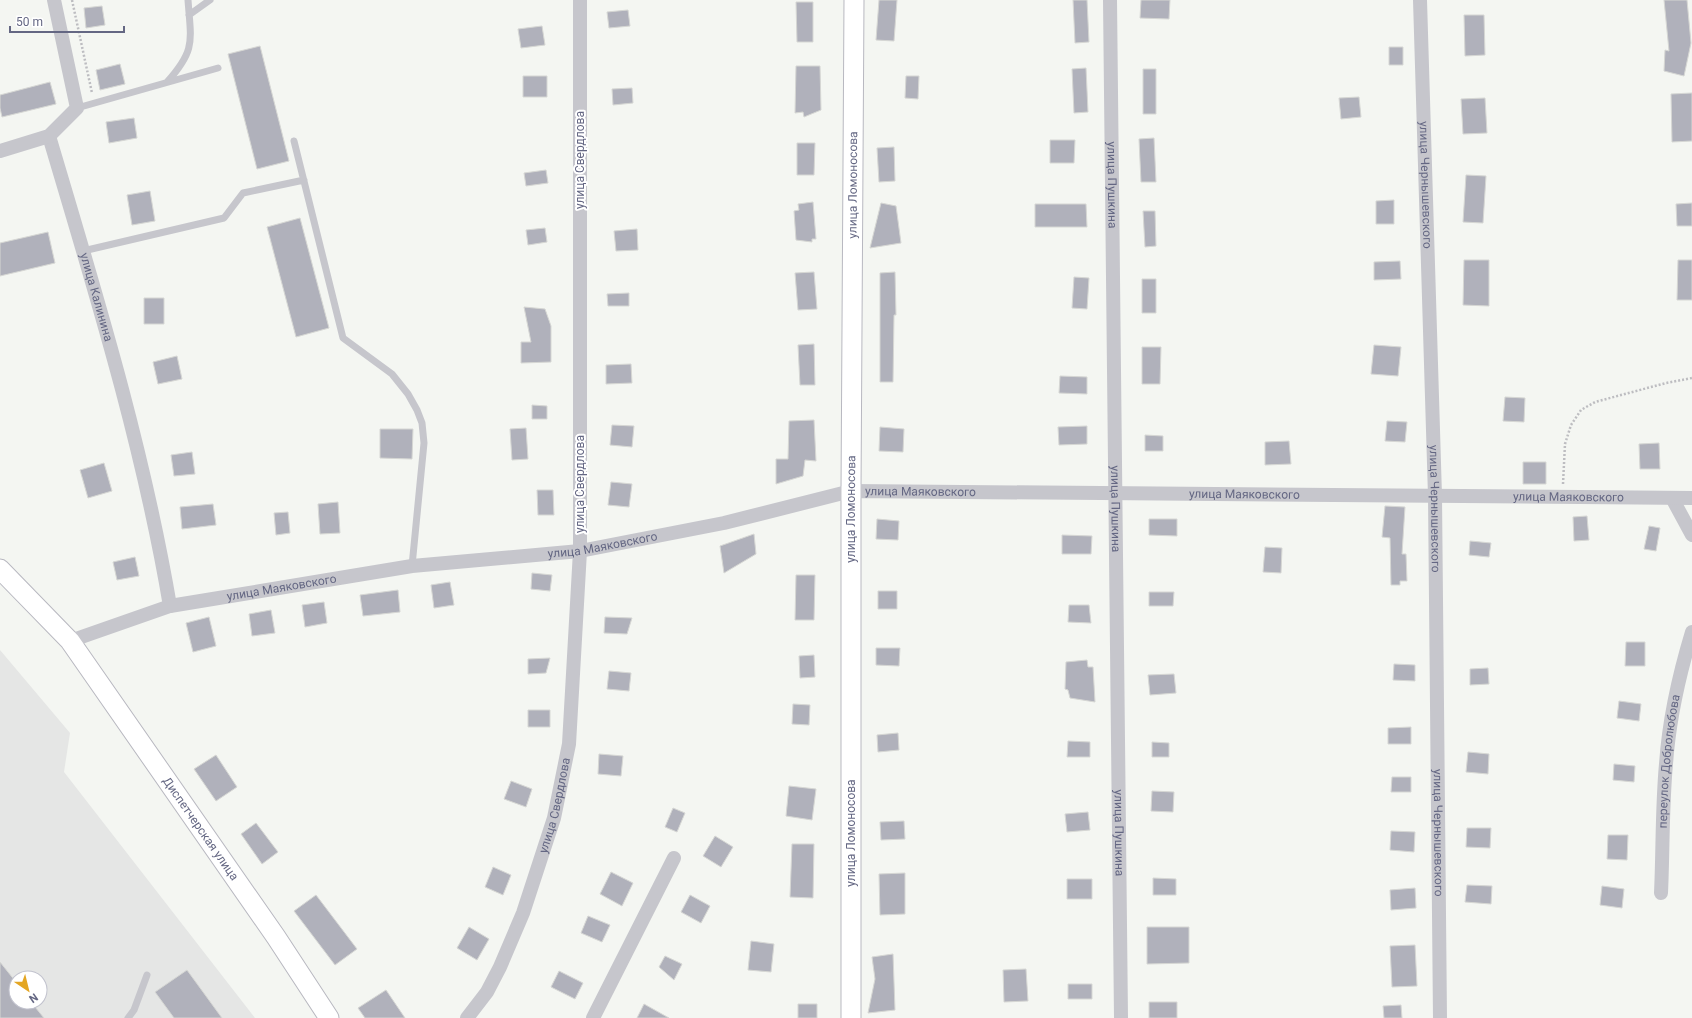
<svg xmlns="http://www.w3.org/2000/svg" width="1692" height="1018" font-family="Roboto,sans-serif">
<rect width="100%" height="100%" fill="#f4f6f2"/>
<path fill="#e5e6e5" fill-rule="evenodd" d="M0 650 70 733 64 772 255 1018H0ZM16 978H40V1002H16Z"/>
<path fill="#b0b1bb" stroke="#d6d7d4" d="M879 0H897L894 41 876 40Z
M1073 0H1087L1089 42 1075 43Z
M1141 0H1170L1169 19 1140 18Z
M1664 0H1687L1691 43 1684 76 1664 71 1665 50 1669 51Z
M796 2H813V42H797Z
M102 6 105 25 86 28 84 8Z
M628 10 630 26 609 28 607 12Z
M1464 15H1484L1485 55 1465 56Z
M542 26 545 45 521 48 518 29Z
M260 46 289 161 257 169 228 54Z
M1389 47H1403V65H1389Z
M120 64 125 84 100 90 96 70Z
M796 66H820L821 110 804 117 803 112 795 113Z
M1086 68 1088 112 1074 113 1072 69Z
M1143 69H1156V114H1143Z
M523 76H547V97H523Z
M906 76H919L918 99 905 98Z
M50 82 56 104 2 117 0 108V95Z
M632 88 633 103 613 105 612 89Z
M1692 93V141L1672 142 1671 94Z
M1359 97 1361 117 1341 119 1339 98Z
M1485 98 1487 133 1463 134 1461 99Z
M134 118 137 138 109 143 106 122Z
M1154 138 1156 182H1141L1139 139Z
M1050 140H1075L1074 163H1050Z
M797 143H815L814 175H797Z
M894 147 895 181 879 182 877 148Z
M546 170 548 183 526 186 524 173Z
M1466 175 1486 176 1483 223 1463 222Z
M150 191 155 221 132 225 127 195Z
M1394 200V224H1376V201Z
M813 202 816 239H812V242L796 240 794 211 799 210 798 204Z
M881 203 896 206 901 243 870 248Z
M1692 203V226H1677L1676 204Z
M1035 204H1086L1087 227H1035Z
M1143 211H1155L1156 246 1145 247Z
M300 218 329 328 296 337 267 227Z
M545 228 547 242 528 245 526 230Z
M637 229 638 250 616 251 614 231Z
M48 232 55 263 0 276V243Z
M1464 260H1489V306L1463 305Z
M1678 260H1692V300H1677Z
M1400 261 1401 279 1374 280V262Z
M814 272 817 309 798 310 795 273Z
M895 272 896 315H894L893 382H880V273Z
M1074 277 1089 278 1087 309 1072 308Z
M1142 279H1156V313H1142Z
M629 293V306H608L607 294Z
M144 298H164V324H144Z
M524 307 545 309 551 326V362L521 363V342H531Z
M814 344 815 385H800L798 345Z
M1374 345 1401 347 1398 376 1371 374Z
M1142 347H1161L1160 384H1142Z
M177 356 182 379 158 384 153 362Z
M631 364 632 383 606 384V365Z
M1060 376 1087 377V394L1059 393Z
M1505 397 1525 398 1524 422 1503 421Z
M532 405 547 406V419H532Z
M814 420 816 461 805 460 803 476 776 484V459H788L789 421Z
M1387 421 1407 422 1405 442 1385 441Z
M612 425 634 426 632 447 610 445Z
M1087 426V444L1059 445 1058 427Z
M880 427 904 429 903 452 879 451Z
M526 428 528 459 512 460 510 429Z
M380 429H413L412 459 380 458Z
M1145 435 1163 436V451H1145Z
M1289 441 1291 464 1265 465V442Z
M1659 443 1660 469H1640L1639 444Z
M192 452 195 474 174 476 171 455Z
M1523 462H1546V484H1523Z
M104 463 112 491 88 498 80 470Z
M611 482 632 484 629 507 608 505Z
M537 490H553L554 515H538Z
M338 502 340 533 320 534 318 504Z
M213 504 216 525 182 529 180 507Z
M1385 506 1405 507 1402 554H1406L1407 581H1400V585H1391L1390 538 1382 537Z
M288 512 290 533 276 535 274 513Z
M1587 516 1589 540 1574 541 1573 517Z
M877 519 899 521 898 540 876 539Z
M1149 519H1177V536L1149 535Z
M1649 526 1660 528 1656 551 1644 549Z
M754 534 756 554 724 573 720 546Z
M1062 535 1092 536 1091 554H1062Z
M1470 541 1491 543 1489 557 1469 555Z
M1265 547 1282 548 1281 573 1263 572Z
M135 557 139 576 117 580 113 562Z
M532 573 552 575 550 591 531 589Z
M796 575H815L814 620H795Z
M450 582 454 605 434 608 431 585Z
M398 590 400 612 363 616 360 595Z
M878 591H897V609H878Z
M1149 592H1174L1173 606H1149Z
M324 602 327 623 305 627 302 605Z
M1069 605H1089L1091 623 1068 622Z
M271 610 275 633 252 636 249 614Z
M209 617 216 646 193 652 186 623Z
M605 617 632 618 627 634 604 633Z
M1626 642H1645V666H1625Z
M876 648H900L899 666 876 665Z
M814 655 815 677 800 678 799 656Z
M550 658 546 673 528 674V659Z
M1087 660 1088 667H1093L1095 702 1070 698 1068 690 1065 689 1066 662Z
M1394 664 1415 665V681L1393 680Z
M1488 668 1489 684 1470 685V669Z
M609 671 631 673 629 691 607 689Z
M1174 674 1176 693 1150 695 1148 675Z
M1619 701 1641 704 1639 721 1617 718Z
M793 704 810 705 809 725 792 724Z
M528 710H550V727H528Z
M1411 727V744H1388V728Z
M898 733 899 750 878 752 877 735Z
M1068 741 1090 742V757H1067Z
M1152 742 1169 743V757H1152Z
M1468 752 1489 754 1488 774 1466 772Z
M599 754 623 756 621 776 598 774Z
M216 755 237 787 216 801 194 769Z
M1614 764 1635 766 1634 782 1613 780Z
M1392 777H1411V792H1391Z
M511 781 532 789 526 807 504 799Z
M789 786 816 789 812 820 786 816Z
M1152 791 1174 792 1173 812 1151 811Z
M673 808 685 813 677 832 665 827Z
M1088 812 1090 830 1067 832 1065 814Z
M904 821 905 839 881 840 880 822Z
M256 823 278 852 262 864 241 834Z
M1467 828H1491L1490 848 1466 847Z
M1391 831 1415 832 1414 852 1390 850Z
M1608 835H1628L1627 860 1607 859Z
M715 836 733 847 721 867 703 856Z
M792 844H814L813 898 790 897Z
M493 867 511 875 503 895 485 887Z
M611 872 633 883 622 906 600 894Z
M905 873V914L880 915 879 874Z
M1153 878 1176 879V895H1153Z
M1067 879H1092V899H1067Z
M1467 885 1492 886 1491 904 1465 902Z
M1602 886 1624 889 1622 908 1600 905Z
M1415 888 1416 908 1391 910 1390 890Z
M316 895 357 949 335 965 294 911Z
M690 895 710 906 701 923 681 912Z
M588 916 610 925 602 942 581 933Z
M469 927 489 939 477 960 457 948Z
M1147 927H1189V963L1147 964Z
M751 941 774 944 771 972 748 970Z
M1415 945 1417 986 1392 987 1390 946Z
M893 954 895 1010 868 1013 875 979 872 957Z
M665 956 682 964 674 980 659 967Z
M0 962 16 982V1002H31L44 1018H0Z
M1026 969 1028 1001 1004 1002 1003 970Z
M187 970 222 1018H174L155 992Z
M559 971 583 983 575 999 551 987Z
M1068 984H1092V999H1068Z
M386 990 405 1018H365L358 1008Z
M1149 1002H1177V1018H1149Z
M644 1004 669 1018H637Z
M798 1004H817V1018H798Z
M1401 1005 1402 1018H1384L1383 1006Z"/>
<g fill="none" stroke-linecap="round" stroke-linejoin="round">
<g stroke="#b8b8c0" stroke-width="21">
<g id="secondary">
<path id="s7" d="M0 569 70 641 276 937 329 1018"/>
<path id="s8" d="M851 1018V491L854 0"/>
</g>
</g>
<path stroke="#bdbdc1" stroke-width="2.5" stroke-dasharray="2 2" stroke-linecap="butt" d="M72 0 92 93
M1563 484 1565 444 1571 425 1581 410 1595 402 1666 383 1692 378"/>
<path stroke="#c6c6cc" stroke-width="7" d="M189 15 210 0
M167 82C196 50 191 41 188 0
M77 108 218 68
M294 141 343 338 392 374 408 394 417 410 422 423 424 443 412 566
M83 251 224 218 243 193 304 180
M128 1018 134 1010 147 975"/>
<g stroke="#c6c6cc" stroke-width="14">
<path id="s1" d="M1110 0 1121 1018"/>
<path id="s2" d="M1420 0 1435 496 1440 1018"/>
<path id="s3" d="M49 136C95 291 143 446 170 606"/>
<path d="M0 151 49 136 77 108 54 0"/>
<path d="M1672 498 1692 535"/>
<path id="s4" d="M70 641 170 606 412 566 580 551 724 523 851 491 1692 498"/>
<path id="s5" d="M1661 893C1663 850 1662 807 1666 764 1669 720 1679 675 1692 632"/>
<path id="s6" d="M467 1018 487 992 500 967 523 913 554 818 569 744 580 551V0"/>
<path d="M593 1018 674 858"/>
</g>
<use href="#secondary" stroke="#fff" stroke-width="19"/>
</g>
<g text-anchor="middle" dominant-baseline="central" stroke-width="4" stroke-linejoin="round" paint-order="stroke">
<g font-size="12" fill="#646783" stroke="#fff">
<text transform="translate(580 160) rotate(-90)">улица Свердлова</text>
<text stroke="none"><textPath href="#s8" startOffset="833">улица Ломоносова</textPath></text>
<text stroke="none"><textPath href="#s1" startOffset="185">улица Пушкина</textPath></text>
<text stroke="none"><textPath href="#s2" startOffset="185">улица Чернышевского</textPath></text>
<text stroke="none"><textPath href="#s3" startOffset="168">улица Калинина</textPath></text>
<text transform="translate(580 484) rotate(-90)">улица Свердлова</text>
<text stroke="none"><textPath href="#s4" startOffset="867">улица Маяковского</textPath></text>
<text stroke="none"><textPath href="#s4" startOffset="1191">улица Маяковского</textPath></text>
<text stroke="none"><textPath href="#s4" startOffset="1515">улица Маяковского</textPath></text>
<text stroke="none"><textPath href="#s8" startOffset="509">улица Ломоносова</textPath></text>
<text stroke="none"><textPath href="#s1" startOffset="509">улица Пушкина</textPath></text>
<text stroke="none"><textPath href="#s2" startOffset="509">улица Чернышевского</textPath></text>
<text stroke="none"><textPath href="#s4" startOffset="543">улица Маяковского</textPath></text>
<text stroke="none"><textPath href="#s4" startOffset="219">улица Маяковского</textPath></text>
<text stroke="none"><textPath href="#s5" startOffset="132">переулок Добролюбова</textPath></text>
<text stroke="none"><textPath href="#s6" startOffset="232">улица Свердлова</textPath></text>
<text stroke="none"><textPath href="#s7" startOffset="329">Диспетчерская улица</textPath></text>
<text transform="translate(851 833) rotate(-90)">улица Ломоносова</text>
<text stroke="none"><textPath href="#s1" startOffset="833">улица Пушкина</textPath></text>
<text stroke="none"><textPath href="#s2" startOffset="833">улица Чернышевского</textPath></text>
</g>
</g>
<g transform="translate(28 990) rotate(145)"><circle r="19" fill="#ffffff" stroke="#c1c2cd"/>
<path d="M0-3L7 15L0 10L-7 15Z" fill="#e4a623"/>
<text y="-6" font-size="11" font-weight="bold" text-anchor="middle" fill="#646783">N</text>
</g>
<path d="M10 26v6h114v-6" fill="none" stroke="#646783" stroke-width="2"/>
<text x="16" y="26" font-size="12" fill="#646783" stroke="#ffffff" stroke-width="3" paint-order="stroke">50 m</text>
</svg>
